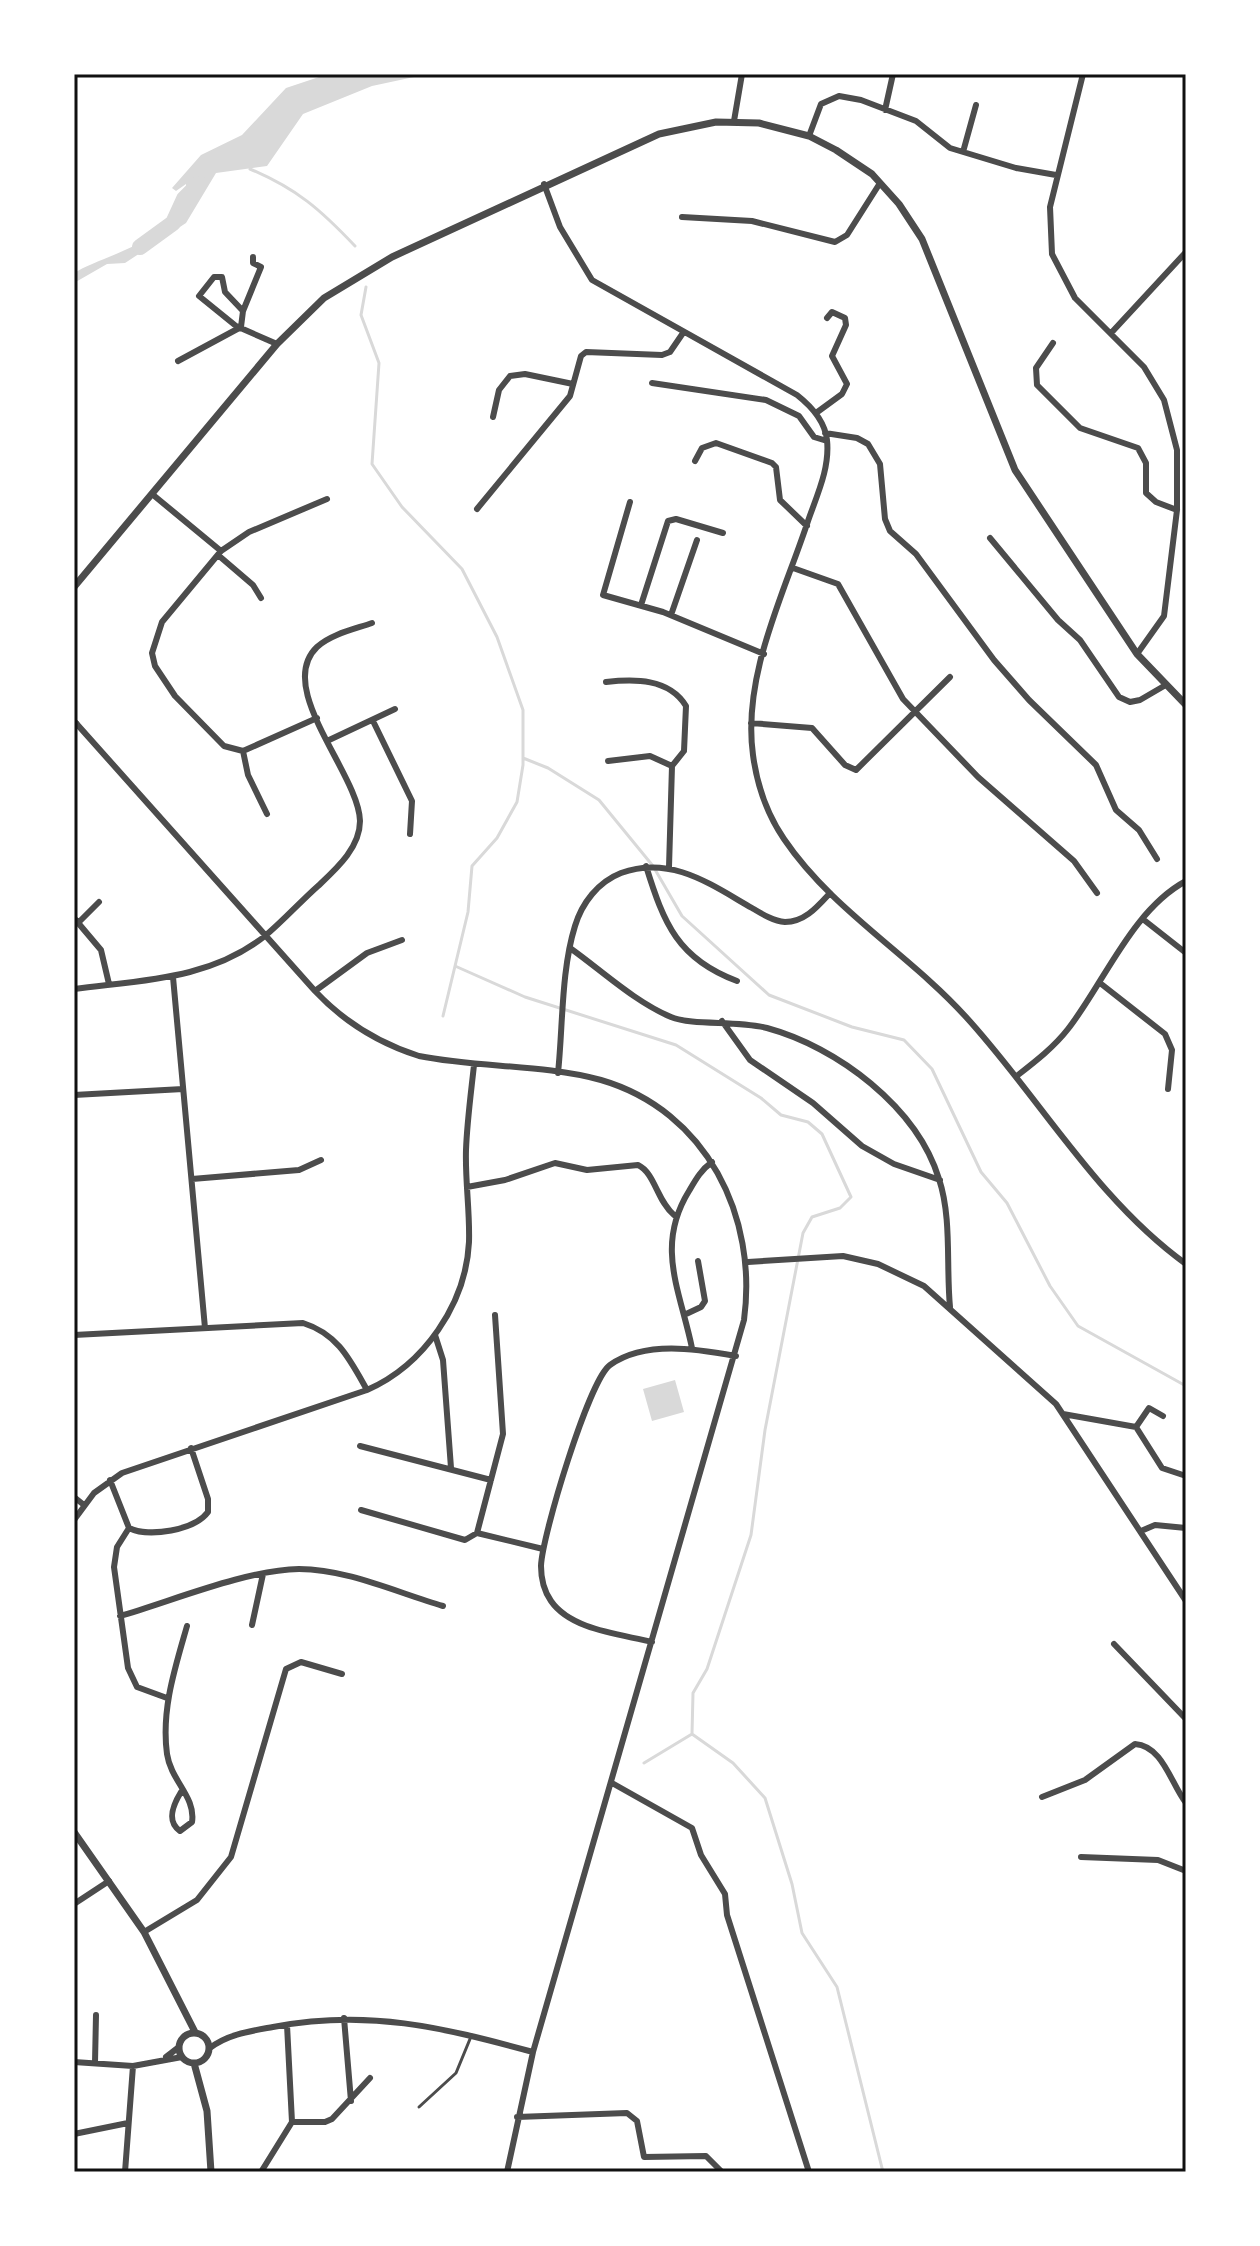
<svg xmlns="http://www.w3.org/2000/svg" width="1260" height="2246" font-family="Rubik,sans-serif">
<rect width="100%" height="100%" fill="#fff"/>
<path fill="#d9d9d9" d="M328 74H428L372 86 303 114 267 166 216 173 186 223 125 263 107 264 74 283V273C107 253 194 236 186 184L176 191 172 188 201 155 242 135 286 88Z
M675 1380 684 1412 652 1421 643 1389Z"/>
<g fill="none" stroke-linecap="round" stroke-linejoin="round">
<path stroke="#d9d9d9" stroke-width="3" d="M250 169C297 189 320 209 355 246
M366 287 361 315 379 363 372 464 402 507 462 569 497 637 523 710V765L517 802 497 838 472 866 468 912 443 1016
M523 758 548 768 599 800 653 866 682 916 769 995 852 1027 904 1040 932 1069 981 1172 1007 1203 1050 1286 1078 1326 1186 1386
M455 966 525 997 676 1045 761 1098 781 1115 808 1122 822 1134 851 1197 840 1208 812 1217 803 1233 765 1430 751 1535 707 1669 693 1693 692 1734 733 1763 765 1798 792 1884 802 1933 837 1987 883 2172
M644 1763 692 1734"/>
<path stroke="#d9d9d9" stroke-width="16" d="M140 247 173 223 184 199 199 184"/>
<path stroke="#4c4c4c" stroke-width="3" d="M419 2107 456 2073 470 2039"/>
<path stroke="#4c4c4c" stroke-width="6" d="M1083 74 1050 207 1052 254 1075 298 1144 367 1164 400 1177 450V510L1164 616 1137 654
M885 110 893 74
M734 121 742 74
M809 136 821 104 839 96 861 100 916 121 950 148 1016 168 1056 175
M963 152 976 105
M544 184 560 227 592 280 797 395C811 406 825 422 827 440 830 468 817 495 808 521 784 594 742 676 753 755 757 785 767 814 784 839 832 910 909 954 966 1017 1040 1098 1096 1199 1186 1264
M682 217 752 221 835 242 847 235 880 183
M243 311 225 292 222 277H214L199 296 236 326 277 344
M1112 332 1186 252
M1053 343 1036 368 1037 385 1080 428 1138 448 1146 463V493L1156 502 1177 510
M178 361 241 327 243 311 261 267 253 263V257
M652 383 766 400 799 416 814 437 827 441
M816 413 842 394 847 384 832 356 846 325 845 318 832 312 827 318
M493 417 499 390 510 376 525 374 573 384
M825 433 857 438 868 444 880 464 885 519 890 531 916 554 994 660 1029 700 1096 765 1116 810 1139 830 1157 859
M695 461 702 448 716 443 772 463 776 467 780 500 807 526
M152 494 221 551
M630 502 603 595 663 612 764 654
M477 509 570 396 581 356 586 352 662 355 670 352 683 333
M990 538 1058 620 1080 640 1119 697 1130 702 1140 700 1164 686
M218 555 253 585 261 598
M793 568 838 584 903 699 978 777 1074 861 1097 893
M641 605 668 521 676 519 723 533
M671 615 697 540
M606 682C634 679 669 678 686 706L684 751 672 766 669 867
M317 718 243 751 224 746 175 696 155 666 152 653 162 622 221 551 249 532 327 499
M373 721 412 801 410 834
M75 722 315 991C345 1023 378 1043 419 1056 479 1068 543 1064 601 1080 707 1111 758 1217 744 1320L533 2052 507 2172
M751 723 812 728 845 765 856 770 950 677
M327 741 395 709
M243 751 248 775 267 814
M608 761 650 756 672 766
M646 866C664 924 678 959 737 981
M74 918 101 950 109 984
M1144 920 1186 953
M79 922 99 902
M570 948C601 970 635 1002 671 1017 693 1026 738 1020 767 1028 837 1047 917 1107 939 1179 952 1218 946 1266 950 1307
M173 977 205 1328
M1100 983 1165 1034 1172 1050 1168 1089
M74 989C142 980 209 980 265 936 283 921 300 902 318 886 336 869 360 848 360 821 359 774 274 688 317 647 331 634 355 629 372 623
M315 991 367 953 402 940
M722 1021 750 1060 813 1103 862 1146 894 1164 940 1180
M558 1073C563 1026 561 971 575 926 582 903 598 882 621 873 671 855 710 884 752 908 762 914 773 921 785 922 805 922 818 906 830 893
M1018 1075C1036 1061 1054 1047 1068 1029 1104 983 1132 910 1186 881
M74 1095 183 1089
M192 1179 299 1170 321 1160
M467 1187 505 1180 555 1163 587 1170 638 1165C655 1173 657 1201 674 1215
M748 1262 843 1256 878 1264 924 1286 1056 1404 1186 1601
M684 1315 701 1307 705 1301 698 1261
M74 1335 303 1323C338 1334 350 1360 367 1390
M435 1335 443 1360 451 1468
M692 1348C680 1290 655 1246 689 1191 696 1179 701 1170 712 1162
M1063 1414 1136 1427 1162 1468 1186 1476
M1136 1427 1149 1408 1163 1416
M360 1446 491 1480
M110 1480 129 1528C149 1538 195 1530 208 1512V1499L191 1448
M74 1497 84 1505
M361 1510 465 1540 477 1533 503 1434 495 1315
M74 1520 94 1493 122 1473 367 1390C424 1365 466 1304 469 1242 470 1211 465 1181 466 1150 467 1122 471 1093 474 1065
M129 1528 117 1547 114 1567 128 1668 137 1687 167 1698
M1141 1531 1155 1525 1186 1528
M477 1533 543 1549
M120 1616C172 1601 246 1570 299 1569 347 1569 398 1593 443 1606
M252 1625 263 1574
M652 1642C620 1634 571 1630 551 1601 544 1591 541 1578 541 1566 542 1536 589 1380 610 1365 645 1340 697 1349 736 1356
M1114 1644 1186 1719
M612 1783 692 1828 701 1855 725 1894 727 1915 809 2172
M181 1792C173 1805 166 1821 180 1831L192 1822C196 1797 171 1781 167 1754 161 1710 175 1668 187 1626
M1042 1797 1085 1780 1135 1744C1163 1746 1171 1784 1186 1803
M1081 1857 1158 1860 1186 1871
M74 1904 109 1881
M144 1932 197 1900 231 1857 286 1669 301 1662 342 1674
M344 2018 351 2101
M287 2025 292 2122
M210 2048C228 2034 251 2031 273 2027 368 2009 441 2027 533 2052
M166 2057 179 2047
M74 2062 133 2066 182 2057
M95 2063 96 2015
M517 2117 627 2113 637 2121 644 2157 706 2156 722 2172
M74 2134 128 2123
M125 2172 133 2066
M261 2172 292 2122H325L332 2119 370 2078"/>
<path stroke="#4c4c4c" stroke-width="7" d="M74 587 277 344 324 298 392 257 659 134 716 122 759 123 809 136 836 150 872 174 899 204 922 239 1015 470 1137 654 1186 705
M74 724H76
M74 1832 144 1932 195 2032
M179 2048a15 15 0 1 1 30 0a15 15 0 1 1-30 0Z
M194 2063 207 2111 211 2172"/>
</g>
<rect width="1260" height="2246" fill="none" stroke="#ffffff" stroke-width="152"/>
<rect x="76" y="76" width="1108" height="2094" fill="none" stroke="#111" stroke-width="3"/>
</svg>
